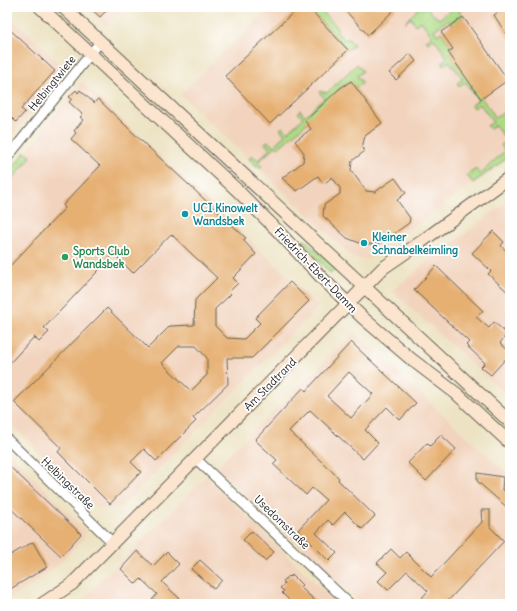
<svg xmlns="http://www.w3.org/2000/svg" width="517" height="611" font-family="Delius,sans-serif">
<rect width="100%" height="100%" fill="#fff"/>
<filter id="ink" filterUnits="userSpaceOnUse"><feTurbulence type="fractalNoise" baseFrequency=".025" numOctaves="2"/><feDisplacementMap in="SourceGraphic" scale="8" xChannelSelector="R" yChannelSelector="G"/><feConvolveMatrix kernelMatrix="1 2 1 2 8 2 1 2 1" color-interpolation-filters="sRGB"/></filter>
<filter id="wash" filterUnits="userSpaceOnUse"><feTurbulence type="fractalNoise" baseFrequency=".012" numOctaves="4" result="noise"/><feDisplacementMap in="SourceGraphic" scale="16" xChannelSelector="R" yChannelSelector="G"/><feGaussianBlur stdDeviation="0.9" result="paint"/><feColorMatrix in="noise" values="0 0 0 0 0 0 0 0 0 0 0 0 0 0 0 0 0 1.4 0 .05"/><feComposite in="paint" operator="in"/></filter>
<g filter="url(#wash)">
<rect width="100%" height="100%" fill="#ede3c3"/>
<path fill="#f2d4be" d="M85 7H125L106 26Z
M272 7H510V156L369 259H355L180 94Z
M7 14 68 71 7 141Z
M82 82 319 306 121 507 106 509 95 507 7 420V176Z
M510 200V390L505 394 392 291 427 262Z
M354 333 510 476V604H362L216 467Z
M7 451 86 531 85 537 58 565 31 586 7 600Z
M206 477 337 604H78Z"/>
<path fill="#aeda86" stroke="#657b51" d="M308 7H318L338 28 336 31 345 40 348 38 354 45 348 50Z
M414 7 423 8 431 7 428 10 439 19 453 9 456 8 459 10 463 17 452 25 448 20 434 30 437 35 441 32 453 49 449 53 496 118 508 109 505 106 510 102V156L473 183 467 175 476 169 480 174 505 151 501 145 507 141 495 125 490 129 487 126 493 122 480 104 474 108 472 105 478 100 465 82 459 86 457 83 463 79 449 61 444 65 442 62 447 57 434 39 428 43 426 40 432 36 421 21 415 25 411 18 404 23 417 10Z
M357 64 363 71 357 76 363 83 356 88 351 81 339 89 307 123 278 148 276 146 258 162 262 167 260 169 249 159 252 155 258 160 270 149 265 143 268 141 273 146 285 135 280 129 282 127 288 132 303 118 298 113 300 110 305 116 324 98 319 92 320 91 327 93Z
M25 152 31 157 7 185V176Z
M305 240 335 267V269L330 273 303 243V241Z"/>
<g id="blocks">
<path fill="#e6b073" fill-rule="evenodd" d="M89 7H110L100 17Z
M299 7H308L348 50 270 124 225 76Z
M342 7H397L368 35Z
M505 7 510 14V40L494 15Z
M463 17 508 80 481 99 448 52 453 49 441 32Z
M7 27 55 71 21 109 25 112 16 122 12 118 7 123Z
M410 54 416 61 396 80 389 73Z
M351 81 382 123 365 136 362 148 365 151 352 161 351 170 366 191 375 192 395 178 406 193 397 200 410 218 409 223 385 240 377 244H362L347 238 323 216 324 205 340 194V188L332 177 325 183 322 182 318 176 297 191 282 178 303 162 304 153 295 141 311 129 305 121 339 89Z
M76 90 78 93 80 90 94 103 98 99 147 146 246 238 243 240 256 254 233 278 238 283 229 292 231 294 215 309V326L227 338 244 339 260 323 255 318 290 282 309 301 252 358H227L228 384 193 418 196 421 156 461 144 449 131 462 141 472 110 504 58 452 61 448 14 402 107 308 148 348 170 326 194 325 195 300 217 278 171 234 133 273 114 254 44 328 49 332 39 342 34 337 7 366V269L65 208 63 205 100 166 71 139 76 133 74 131 83 120 80 117 83 115 69 102 72 99 69 97ZM179 346H196L207 358V375L191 391 162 363Z
M493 231 504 242 501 246 510 254V294L488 274 491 271 472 253Z
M436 266 483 311 476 317 489 328 494 322 507 334 500 343 510 352V354L491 375 481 367 485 363 466 345 469 342 414 290Z
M351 342 416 403 400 420 387 407 365 430 378 443 363 459 310 410 289 431 339 478 338 480 375 516 362 529 345 512 333 525 328 520 316 533 337 553 329 561 298 530 326 500 312 488 306 495 273 464 277 460 255 440 303 388 306 391ZM349 372 373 394 351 418 327 396Z
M441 435 456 449 426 481 408 463 427 443 430 446Z
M7 464 81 534 61 556 7 505Z
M477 473 503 477 502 490 510 491V510L477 481Z
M481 510H490V527L504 541 445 604H416L428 591 407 571 388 590 378 581 387 572 377 563 391 549 400 558 406 552 431 577 482 522Z
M252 531 274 552 265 561 243 540Z
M33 542 47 567 7 591V557Z
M137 551 153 566 167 552 179 564 162 582 179 598 174 604H157L152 600 157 594 141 579 136 584 121 569Z
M200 560 222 580 214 589 191 569Z
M292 575 302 585 300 587 319 604H293L282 593 284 591 280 588 285 583 283 581 289 576 290 577Z"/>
</g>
</g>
<g filter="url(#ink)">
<use href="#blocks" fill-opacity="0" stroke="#656256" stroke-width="1"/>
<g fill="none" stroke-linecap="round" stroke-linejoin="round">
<g stroke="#656256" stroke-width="11">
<path id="street" d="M7 158 100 42
M7 439 113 543
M196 459 350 604"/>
</g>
<g stroke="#656256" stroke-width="14">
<path id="secondary" d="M40 7 237 190 274 227 322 278 363 318 411 359 457 394 510 443
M63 7 510 422
M42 604 72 584 383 268 421 242 510 177"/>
</g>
<use href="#street" stroke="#fff" stroke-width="9"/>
<use href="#secondary" stroke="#fce5cf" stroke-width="12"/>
</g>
</g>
<g fill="#0f9aa8" stroke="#fff" stroke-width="1.5">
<circle cx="185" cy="214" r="4"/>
<circle cx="364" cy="243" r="4"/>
</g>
<circle fill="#2e9e5b" stroke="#fff" stroke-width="1.5" cx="65" cy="257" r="4"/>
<g text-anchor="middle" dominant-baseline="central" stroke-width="3.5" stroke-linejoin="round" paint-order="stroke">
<g font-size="11" fill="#1c1c1c" stroke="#fff">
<text transform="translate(52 83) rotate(-51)">Helbingtwiete</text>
<text transform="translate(316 270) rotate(46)">Friedrich-Ebert-Damm</text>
<text transform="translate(270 384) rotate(-45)">Am Stadtrand</text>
<text transform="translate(68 483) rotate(44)">Helbingstraße</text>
<text transform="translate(282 522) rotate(44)">Usedomstraße</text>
</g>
<g font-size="11" font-weight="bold" fill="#0d838f" stroke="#fff" text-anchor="start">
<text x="193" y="208">UCI Kinowelt<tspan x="193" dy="13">Wandsbek</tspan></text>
<text x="372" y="237">Kleiner<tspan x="372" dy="13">Schnabelkeimling</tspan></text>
</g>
<g font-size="11" font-weight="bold" fill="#27864d" stroke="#fff" text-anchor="start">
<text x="73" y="251">Sports Club<tspan x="73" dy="13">Wandsbek</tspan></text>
</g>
</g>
<rect width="517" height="611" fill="none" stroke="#fff" stroke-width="24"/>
</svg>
